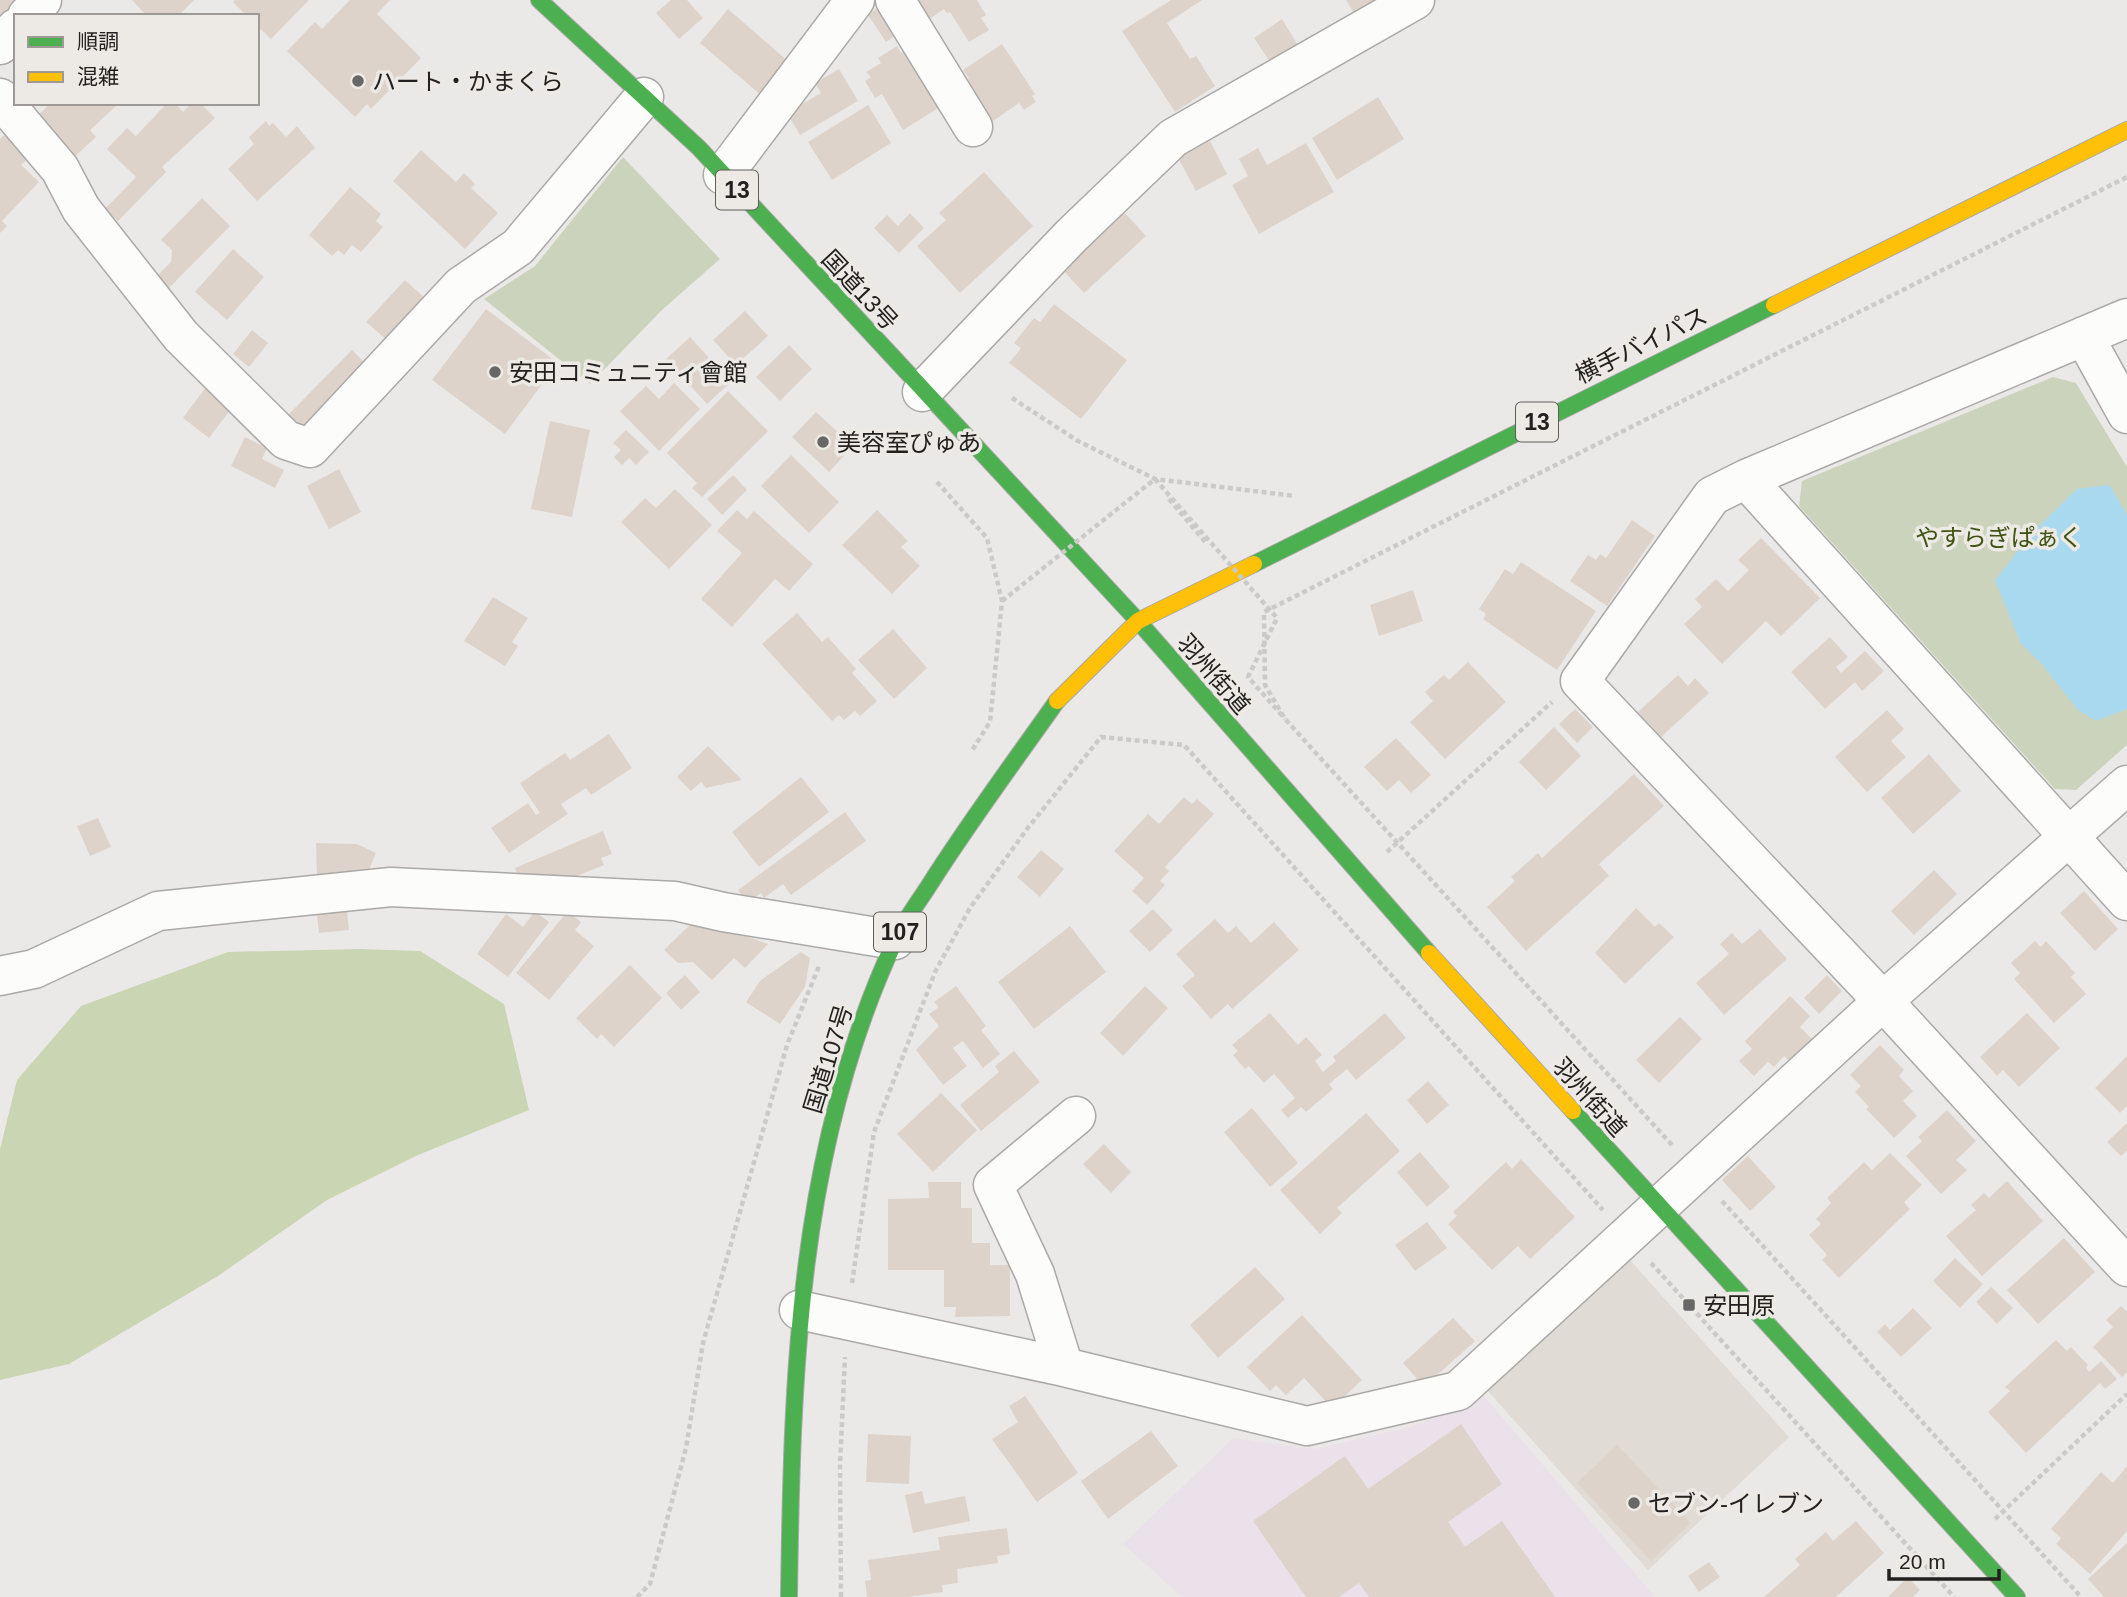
<svg xmlns="http://www.w3.org/2000/svg" width="2127" height="1597" font-family="Arial,'Noto Sans JP',sans-serif">
<rect width="100%" height="100%" fill="#ebe9e7"/>
<path fill="#e1dbd5" d="M1629 1259 1789 1437 1648 1570 1487 1390Z"/>
<path fill="#eae1ea" d="M1484 1396 1655 1597H1182L1123 1544 1233 1438 1315 1449 1410 1427Z"/>
<path fill="#ccd3bd" d="M623 157 720 259 662 310 590 384 484 299 535 266Z
M2053 377 2076 383 2127 467V745L2076 790 2055 789 1799 506 1802 481Z"/>
<path fill="#cad5b4" d="M359 949 420 951 504 1004 529 1110 418 1155 327 1200 218 1276 69 1364 0 1380V1149L17 1080 81 1006 228 952Z"/>
<path fill="#a8d9ef" d="M2109 485 2127 514V709L2096 721 2078 710 2040 662 2021 644 1995 580 2035 530 2077 489Z"/>
<path fill="#ddd3ca" d="M0 0H15L0 19Z
M132 0H194L178 16H147Z
M235 0H309L271 39 257 26V16H247L233 2Z
M350 0H390L377 14 421 58 371 109 367 104 355 117 287 51 315 22 322 29Z
M671 0H687L703 18 679 39 656 13Z
M916 0H977L986 15 981 18 989 30 969 42 950 12 947 13 944 9 928 20Z
M1171 0H1202L1167 23 1190 59 1196 56 1215 86 1175 112 1122 31Z
M1346 0H1379L1355 15Z
M880 6 899 33 886 42 868 15Z
M728 9 790 63 762 96 700 43Z
M1282 19 1299 47 1272 65 1254 38Z
M1002 44 1035 94 1032 96 1036 102 1024 110 1019 103 987 125 960 84 969 78 963 70Z
M897 46 901 53 906 50 940 107 903 130 882 94 875 98 865 81 871 77 866 72 881 63 878 58Z
M839 69 858 101 800 135 787 113 821 93 815 83Z
M1378 97 1404 139 1337 180 1312 138Z
M51 103H113L116 106 90 130 96 137 71 160 34 119Z
M167 103H175L183 112 191 103H200L215 118 162 167 166 172 118 221 105 209 136 177 107 149 127 128 136 136Z
M868 105 891 143 832 180 808 142Z
M266 121 269 126 273 123 286 137 297 126 315 148 257 201 228 169 254 144 249 137Z
M6 133 30 157 21 165 39 182 2 221 7 226 0 233V139Z
M1210 141 1227 174 1196 191 1178 158Z
M1306 143 1334 192 1259 234 1232 185 1248 176 1239 159 1258 148 1267 165Z
M421 150 456 182 464 173 475 184 471 188 498 213 465 249 393 181Z
M984 172 1033 226 960 293 917 246 946 220 939 213Z
M350 187 381 214 376 221 383 227 361 252 352 245 344 255 338 250 332 256 309 235Z
M202 198 230 226 168 289 156 277 171 262 172 250 161 240Z
M910 213 924 228 899 253 874 228 887 215 898 226Z
M1125 213 1146 236 1084 293 1062 269Z
M233 249 264 277 227 320 195 292Z
M405 280 426 299 388 341 366 322Z
M1054 304 1127 360 1081 419 1009 363 1021 348 1014 343 1034 318 1040 322Z
M486 309 558 363 505 434 432 380Z
M745 311 768 336 736 365 713 340Z
M252 330 268 343 249 367 233 354Z
M690 337 731 382 707 404 666 359Z
M789 345 812 369 780 401 756 377Z
M352 350 369 367 302 435 285 418Z
M674 383 700 409 659 451 620 411 646 386 659 399Z
M206 387 233 406 209 438 183 418Z
M728 391 768 431 702 497 692 488 697 483 667 453Z
M816 412 853 446 829 472 792 437Z
M550 421 590 430 572 517 531 509Z
M626 430 649 452 636 465 629 458 622 465 614 457 621 450 613 443Z
M245 437 267 448 262 459 284 470 275 488 231 466Z
M791 455 839 502 809 533 761 486Z
M339 469 361 512 329 529 307 486Z
M733 475 747 490 722 515 707 499Z
M675 489 712 525 669 569 621 522 645 498 656 508Z
M737 510 747 519 754 511 813 564 789 591 775 579 732 627 701 599 742 553 717 531Z
M877 510 908 541 901 547 920 566 892 594 842 545Z
M1632 520 1655 536 1607 606 1570 581 1588 555 1596 560 1600 554 1606 558Z
M1761 538 1820 598 1781 636 1766 621 1722 664 1684 624 1702 607 1695 599 1716 579 1728 591 1749 570 1738 560Z
M1521 562 1596 611 1557 670 1483 619 1486 614 1479 609 1505 569 1513 574Z
M1413 590 1423 621 1379 636 1370 605Z
M493 597 528 618 512 642 518 646 505 666 464 641Z
M797 613 822 642 828 637 856 669 852 673 877 701 860 716 855 711 844 720 839 715 832 721 762 644Z
M893 629 927 668 894 699 858 660Z
M1830 637 1848 657 1836 667 1841 673 1865 651 1884 671 1862 691 1855 682 1825 709 1791 672Z
M1468 662 1506 702 1445 759 1410 722 1433 701 1425 692 1444 675 1449 680Z
M1678 675 1688 686 1695 678 1709 693 1661 737 1638 712Z
M1575 709 1593 727 1577 743 1559 724Z
M1887 710 1904 729 1891 741 1906 757 1867 792 1835 757Z
M1554 727 1581 756 1546 790 1519 762Z
M609 734 632 768 591 795 586 788 561 804 568 814 509 853 491 828 528 803 536 815 540 813 520 783 565 753 570 760Z
M1396 738 1431 775 1411 793 1399 780 1387 791 1364 767Z
M708 746 742 780 706 788 701 782 691 791 677 777Z
M1929 754 1961 791 1913 834 1881 798Z
M1634 774 1664 806 1599 864 1609 876 1526 951 1487 907 1515 881 1511 877 1538 853 1542 858Z
M801 777 829 812 759 867 732 832Z
M1184 797 1192 804 1197 799 1214 814 1165 867 1169 871 1160 881 1165 885 1147 905 1132 891 1144 878 1114 851 1148 814 1159 824Z
M845 812 866 841 791 895 783 884 764 898 761 893 747 903 738 890Z
M98 818 111 847 90 856 77 826Z
M603 831 612 854 601 858 604 865 554 885 550 874 522 885 515 868Z
M316 843 357 844 376 853 366 877H317Z
M1041 850 1064 869 1040 897 1017 877Z
M1934 870 1957 894 1914 935 1891 911Z
M2084 891 2118 929 2095 951 2060 913Z
M1636 908 1655 927 1659 923 1674 937 1625 984 1595 953Z
M1153 909 1173 930 1150 952 1129 931Z
M347 911 349 930 319 933 317 914Z
M535 911 549 922 508 977 477 954 506 914 523 927Z
M568 911 581 922 575 930 594 946 549 1000 516 973Z
M696 919 768 944 745 968 734 958 712 980 693 962 678 963 664 950Z
M1215 919 1228 933 1236 926 1251 943 1274 922 1299 950 1232 1009 1228 1004 1211 1019 1182 986 1195 975 1176 954Z
M1070 926 1106 972 1034 1029 998 982Z
M1760 929 1787 959 1724 1015 1696 983 1729 954 1720 944 1732 933 1742 944Z
M2035 941 2041 947 2046 941 2075 973 2071 977 2086 994 2054 1023 2014 979 2020 973 2011 963Z
M801 952 810 958 805 987 780 1024 746 1002 761 980Z
M630 965 662 998 614 1047 601 1034 597 1039 576 1018Z
M685 975 700 992 681 1010 666 993Z
M1827 975 1842 991 1819 1014 1804 998Z
M956 986 986 1026 981 1030 1000 1054 983 1068 963 1041 953 1048 967 1066 943 1085 916 1050 939 1026 929 1014 939 1007 934 1002Z
M1145 986 1168 1008 1123 1056 1100 1033Z
M1790 996 1810 1016 1800 1027 1813 1040 1791 1063 1784 1056 1774 1067 1768 1062 1754 1076 1739 1061 1752 1049 1745 1041Z
M1270 1013 1298 1045 1306 1037 1322 1055 1315 1061 1323 1072 1336 1061 1333 1057 1385 1013 1406 1038 1356 1080 1347 1069 1329 1084 1333 1089 1306 1112 1301 1107 1288 1118 1281 1110 1295 1098 1274 1074 1264 1083 1249 1066 1245 1069 1233 1055 1238 1051 1232 1045Z
M2027 1013 2060 1048 2019 1087 2003 1070 1997 1076 1980 1057Z
M1680 1017 1702 1039 1659 1083 1636 1060Z
M1880 1045 1904 1070 1899 1076 1913 1091 1903 1101 1917 1116 1894 1138 1866 1109 1869 1107 1855 1092 1861 1086 1850 1075Z
M1014 1051 1040 1082 981 1131 960 1105 999 1072 995 1066Z
M2127 1056V1106L2120 1113 2095 1088Z
M1428 1081 1449 1105 1427 1124 1407 1100Z
M941 1093 977 1130 933 1172 897 1134Z
M1252 1108 1298 1163 1270 1187 1224 1132Z
M1947 1110 1976 1141 1956 1160 1967 1170 1941 1194 1906 1156 1922 1141 1918 1137Z
M1366 1113 1400 1151 1337 1208 1342 1213 1320 1234 1280 1190Z
M2127 1123V1151L2121 1156 2107 1142Z
M1104 1144 1131 1172 1111 1193 1083 1164Z
M1420 1152 1450 1187 1427 1207 1397 1172Z
M1890 1153 1922 1185 1904 1202 1910 1209 1839 1278 1822 1260 1827 1255 1809 1235 1821 1224 1816 1219 1831 1203 1827 1198 1864 1162 1872 1170Z
M1748 1156 1776 1187 1750 1211 1722 1180Z
M1521 1159 1575 1217 1530 1259 1518 1246 1492 1270 1448 1224 1457 1216 1453 1212 1506 1162 1512 1169Z
M2007 1181 2043 1221 1982 1276 1946 1236 1976 1210 1971 1205 1984 1193 1989 1198Z
M928 1182H961V1208H972V1243H990V1265H1010V1316L955 1317 956 1307H944V1270H888V1199L929 1198Z
M1427 1222 1447 1248 1415 1271 1395 1245Z
M2064 1238 2095 1272 2038 1324 2007 1290Z
M1955 1258 1983 1284 1960 1308 1933 1281Z
M1255 1267 1285 1299 1218 1358 1190 1325Z
M1991 1287 2013 1308 1997 1324 1976 1302Z
M2121 1306 2127 1312V1372L2122 1377 2093 1347 2113 1327 2106 1320Z
M1913 1308 1932 1328 1901 1357 1877 1332 1885 1324 1890 1330Z
M1302 1315 1362 1380 1332 1408 1304 1378 1286 1395 1276 1385 1270 1391 1247 1367Z
M1453 1318 1475 1341 1424 1387 1403 1363Z
M2056 1340 2067 1351 2071 1347 2088 1365 2086 1367 2089 1372 2101 1361 2117 1379 2105 1389 2100 1383 2026 1453 1988 1412 2010 1391 2005 1387Z
M1025 1396 1078 1473 1037 1502 992 1439 1018 1422 1009 1406Z
M1461 1424 1502 1484 1448 1522 1465 1547 1502 1521 1555 1597H1369L1359 1583 1339 1597H1306L1253 1521 1345 1456 1368 1489Z
M1151 1431 1178 1466 1108 1519 1081 1481Z
M868 1434 911 1436 909 1484 866 1482Z
M1617 1445 1691 1523 1651 1561 1577 1483Z
M2127 1466V1531L2090 1574 2056 1544 2061 1538 2051 1529 2101 1472 2113 1483Z
M922 1491 925 1504 965 1496 970 1521 913 1533 905 1495Z
M1856 1521 1884 1553 1836 1597H1764L1800 1565 1795 1559 1826 1532 1833 1541Z
M1007 1528 1010 1554 997 1556 998 1563 957 1569 958 1583 942 1585 943 1592 908 1597H867L865 1581 871 1580 868 1560 940 1550 938 1537Z
M2127 1543V1597H2104L2088 1579Z
M1709 1562 1720 1577 1699 1592 1688 1576Z
M1908 1577 1920 1590 1913 1597H1888Z"/>
<g fill="none" stroke-linecap="round" stroke-linejoin="round">
<g stroke="#aaa9a7" stroke-width="41">
<path id="street" d="M895 0 973 127
M27 16 42 0
M0 45 16 28
M0 98 60 169 81 209 181 336 286 440 310 448 461 286 518 247 644 97
M723 175 855 0
M2127 318 1746 479 1712 496 1580 681 1883 1001 2127 1267
M2084 336 2127 414
M922 392 1071 236 1173 138 1415 0
M1746 479 2127 901
M0 976 34 969 158 911 391 887 675 901 723 912 895 940
M799 1310 1064 1367 1307 1426 1458 1391 1883 1001 2127 785
M1064 1367 1035 1274 993 1185 1076 1116"/>
</g>
<g stroke="#aaa9a7" stroke-width="18">
<path id="fast" d="M539 0 699 148 1138 621
M1254 564 1774 305
M1138 621 1429 953
M1573 1111 2017 1597
M789 1597C792 1374 798 1149 894 943 903 922 918 903 930 884 970 821 1014 762 1057 701"/>
</g>
<g stroke="#aaa9a7" stroke-width="18">
<path id="slow" d="M1774 305 2127 130
M1057 701 1138 621 1254 564
M1429 953 1573 1111"/>
</g>
<path stroke="#cbcac9" stroke-width="4.5" stroke-dasharray="5 3.5" stroke-linecap="butt" d="M1012 398 1078 441 1155 479 1295 496
M937 482 987 538 1002 601 990 722 971 752
M1169 499 1207 544
M1387 852 1552 702
M1672 1145 1285 719 1265 685 1264 612 2127 177
M1722 1201 2081 1597
M1651 1263 1954 1597
M852 1283 874 1132 935 972 970 908 1027 829 1101 737 1184 745 1603 1210
M1995 1519 2127 1394
M637 1597 650 1584 686 1448 703 1343 787 1045 819 966
M841 1597 840 1465 845 1357"/>
<use href="#street" stroke="#fcfcfb" stroke-width="38"/>
<use href="#fast" stroke="#4caf50" stroke-width="16"/>
<use href="#slow" stroke="#ffc107" stroke-width="16"/>
<path stroke="#cbcac9" stroke-width="4.5" stroke-dasharray="5 3.5" stroke-linecap="butt" d="M1002 601 1155 479 1277 618 1248 677 1285 719"/>
</g>
<g fill="#686766" stroke="#ede9e5" stroke-width="2.5">
<circle cx="358" cy="81" r="7"/>
<circle cx="495" cy="372" r="7"/>
<circle cx="823" cy="442" r="7"/>
<rect x="1682" y="1298" width="14" height="14" rx="3.5"/>
<circle cx="1634" cy="1503" r="7"/>
</g>
<g text-anchor="middle" dominant-baseline="central" stroke-width="7" stroke-linejoin="round" paint-order="stroke">
<g fill="#ede9e5" stroke="#5f5d5b" stroke-width="2">
<rect x="716" y="170.5" width="42" height="39" rx="5"/>
<rect x="1516" y="402.5" width="42" height="39" rx="5"/>
<rect x="874" y="912.5" width="52" height="39" rx="5"/>
</g>
<g font-size="23" font-weight="bold" fill="#222120">
<text x="737" y="190">13</text>
<text x="1537" y="422">13</text>
<text x="900" y="932">107</text>
</g>
<g font-size="24" fill="#222120" stroke="#ede9e5" text-anchor="start">
<text x="372" y="81">ハート・かまくら</text>
<text x="509" y="372">安田コミュニティ會館</text>
<text x="837" y="442">美容室ぴゅあ</text>
<text x="1703" y="1305">安田原</text>
<text x="1648" y="1503">セブン-イレブン</text>
</g>
<g font-size="24" fill="#222120" stroke="#ede9e5">
<text transform="translate(860 290) rotate(47)">国道13号</text>
<text transform="translate(1641 345) rotate(-26)">横手バイパス</text>
<text transform="translate(1214 674) rotate(49)">羽州街道</text>
<text transform="translate(828 1059) rotate(-73)">国道107号</text>
<text transform="translate(1590 1097) rotate(48)">羽州街道</text>
</g>
<g font-size="24" fill="#3f5312" stroke="#ede9e5">
<text x="1999" y="537">やすらぎぱぁく</text>
</g>
</g>
<rect x="14" y="14" width="245" height="91" fill="#ede9e5" stroke="#9c9996" stroke-width="2"/>
<rect x="28" y="37" width="35" height="10" fill="#4caf50" stroke="#9c9996" stroke-width="2"/>
<text x="77" y="49" font-size="21" fill="#222120">順調</text>
<rect x="28" y="72" width="35" height="10" fill="#ffc107" stroke="#9c9996" stroke-width="2"/>
<text x="77" y="84" font-size="21" fill="#222120">混雑</text>
<path d="M1889 1569v10h110v-10" fill="none" stroke="#222120" stroke-width="3.5"/>
<text x="1899" y="1569" font-size="21" fill="#222120" stroke="#ede9e5" stroke-width="5" paint-order="stroke">20 m</text>
</svg>
